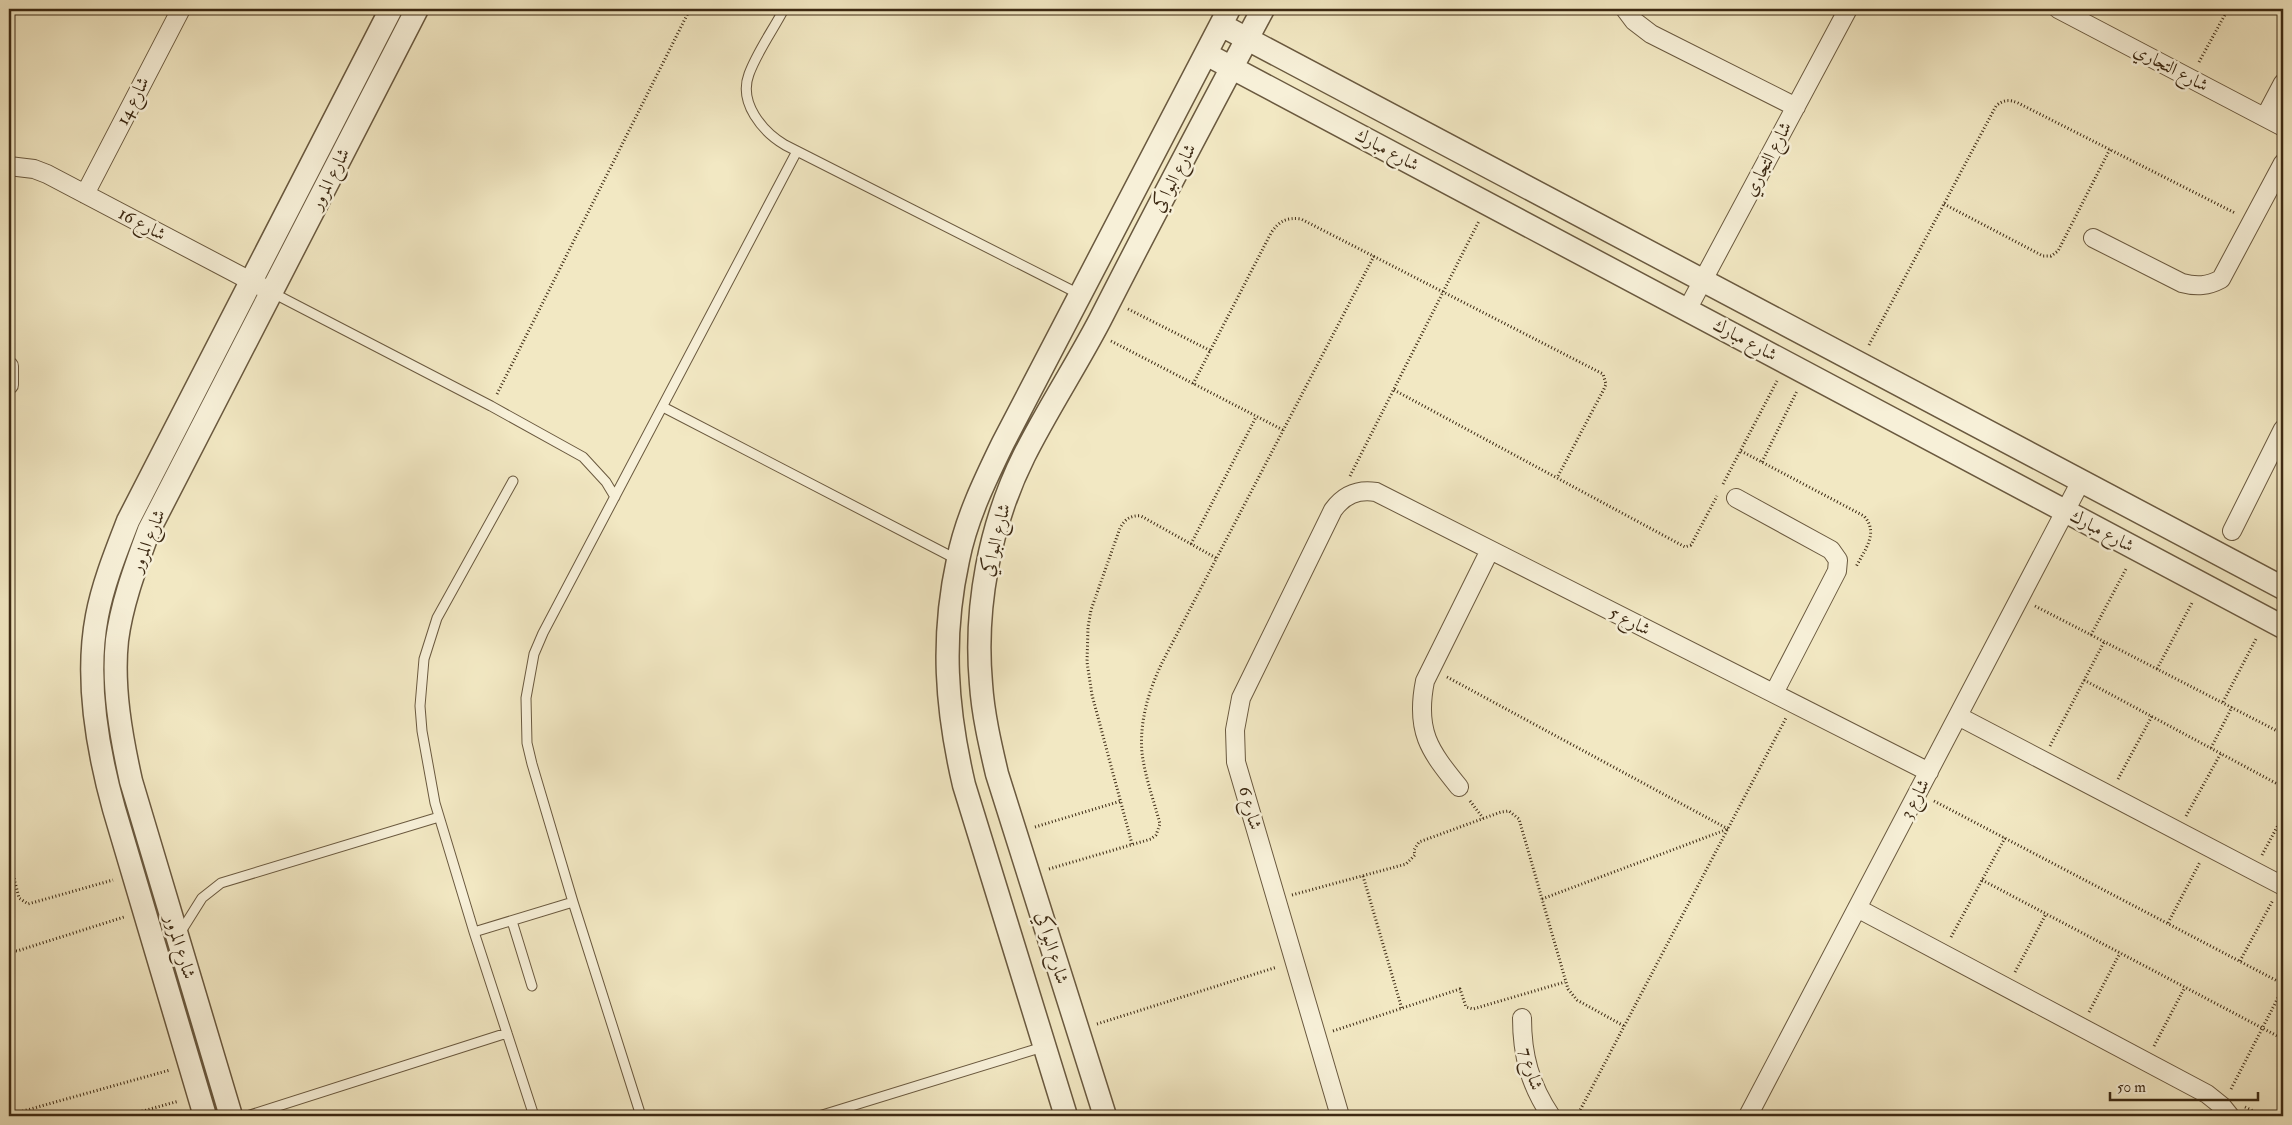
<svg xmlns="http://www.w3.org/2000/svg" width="2292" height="1125" font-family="'IM FELL Double Pica',Amiri,serif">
<rect width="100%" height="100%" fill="#f2e8c3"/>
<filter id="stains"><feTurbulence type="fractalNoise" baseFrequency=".004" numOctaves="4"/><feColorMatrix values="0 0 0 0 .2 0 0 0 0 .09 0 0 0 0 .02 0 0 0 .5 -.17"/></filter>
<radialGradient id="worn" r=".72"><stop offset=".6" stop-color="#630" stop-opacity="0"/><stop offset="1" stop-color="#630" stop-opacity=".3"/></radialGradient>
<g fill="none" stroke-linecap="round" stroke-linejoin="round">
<g stroke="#6a593f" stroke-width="11">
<path id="service" d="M784 9C773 30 757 52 749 74 738 103 763 132 785 145L1079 294
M271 292 491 406 583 457 606 482 615 497
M663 407 958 560
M513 481 437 618 424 659 420 706 422 731 435 803 474 932 534 1116
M512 921 532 986
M474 932 573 902
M180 933 202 898 221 883 439 817
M247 1116 507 1033
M641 1116 573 902 532 764 527 743 526 698 534 654 543 633 797 151
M819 1116 1043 1047"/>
</g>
<g stroke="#6a593f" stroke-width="20">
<path id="minor" d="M1625 9 1634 21 1651 34 1796 107
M2058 9 2283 127
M2265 117 2283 83
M9 166 34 169 47 174 262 287
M85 194 181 9
M2093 238 2182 283C2197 287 2208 286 2221 279L2283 163
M1687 310 1848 9
M9 366V385
M1736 498 1831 550 1838 560 1837 571 1774 693
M2232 531 2283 429
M1958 716 2283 886
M1459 787C1429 750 1415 731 1425 681L1490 550
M1857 908 2207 1094 2222 1106 2230 1116
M1522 1018C1522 1055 1530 1085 1551 1116
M1340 1116 1236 762 1235 730 1241 698 1333 510C1344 495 1357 489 1376 492L1929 772
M1748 1116 2081 481"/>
</g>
<g stroke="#6a593f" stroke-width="25">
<path id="tertiary" d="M1221 25 2283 588
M1206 54 2283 627
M205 1116 114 809C97 748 85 679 97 616 103 584 116 552 128 521L391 9
M231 1116 131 781C121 736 112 686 117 640 122 602 136 566 149 530L417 9
M1066 1116 964 785C946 708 941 638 958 560 966 519 985 480 1003 443L1229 9
M1105 1116 997 774C990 744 983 714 981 684 974 607 990 524 1024 456 1047 410 1076 366 1100 320 1153 216 1208 112 1263 9"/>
</g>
<path stroke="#3c2913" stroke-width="3" stroke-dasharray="1 2.5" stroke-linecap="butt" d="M2199 62 2228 9
M1944 204 2043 256H2051L2058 251 2110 149
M1128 309 1211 351
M1111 341 1283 430
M1869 345 1996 106C2003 100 2009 99 2018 103L2235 213
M1193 384 1271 233C1279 221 1287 217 1301 219L1603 374 1606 384 1604 389 1557 478
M1394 390 1685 547 1691 545 1717 496
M497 394 690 9
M1741 451 1864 516C1879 533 1865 549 1856 567
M1762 462 1797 391
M1350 476 1479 221
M1723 484 1777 381
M1191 544 1256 417
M2035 606 2283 734
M2091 635 2127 567
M2157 669 2193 601
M1447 677 1728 829
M2084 680 2283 787
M2223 702 2257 637
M2050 746 2104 642
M2211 748 2232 707
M2118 779 2152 716
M1470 801 1483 818
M1934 801 2283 984
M2186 816 2221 753
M1035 827 1121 801
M1132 844 1092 695 1087 662 1088 627 1091 610 1120 528C1125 519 1131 515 1141 516L1216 558
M2262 855 2283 816
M9 858 19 898 28 904 113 880
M1049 869 1151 839 1156 835 1160 824C1154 801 1145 777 1142 753 1139 720 1150 686 1165 657L1374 256
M1363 876 1402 1009
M1982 880 2283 1039
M1292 895 1406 864 1415 855 1414 850 1419 842 1501 812 1509 811 1519 819 1568 989 1577 1000 1624 1026
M1542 899 1728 829
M2168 923 2200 862
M1951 937 2005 838
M9 950 17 951 124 917
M2240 961 2273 900
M2015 972 2046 914
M2089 1012 2120 953
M1097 1024 1277 967
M1333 1031 1460 989 1466 1007 1473 1009 1565 982
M2154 1046 2185 987
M2231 1089 2283 988
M2245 1107 2264 1116
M9 1115 170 1070
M125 1116 179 1101
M1577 1116 1786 718"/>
<use href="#service" stroke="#f7f0d8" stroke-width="9"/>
<use href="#minor" stroke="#f7f0d8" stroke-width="18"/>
<use href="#tertiary" stroke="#f7f0d8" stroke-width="22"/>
</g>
<g text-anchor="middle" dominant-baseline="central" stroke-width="5" stroke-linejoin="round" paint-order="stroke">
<g font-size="18" fill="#3c2913" stroke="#f7f0d8">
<text transform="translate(2171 68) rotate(28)">شارع التجاري</text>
<text transform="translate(133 101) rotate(-63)">شارع 14</text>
<text transform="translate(1387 150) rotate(28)">شارع مبارك</text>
<text transform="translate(1768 159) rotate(-62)">شارع التجاري</text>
<text transform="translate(1174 178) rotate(-62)">شارع البواكي</text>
<text transform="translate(330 179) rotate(-63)">شارع المرور</text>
<text transform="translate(142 224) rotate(28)">شارع 16</text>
<text transform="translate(1745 340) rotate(28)">شارع مبارك</text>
<text transform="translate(2102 531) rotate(28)">شارع مبارك</text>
<text transform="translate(996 540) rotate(-76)">شارع البواكي</text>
<text transform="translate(148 541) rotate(-68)">شارع المرور</text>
<text transform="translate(1630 621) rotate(27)">شارع 5</text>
<text transform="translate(1915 799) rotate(-62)">شارع 3</text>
<text transform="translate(1250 808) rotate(74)">شارع 6</text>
<text transform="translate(180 947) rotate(73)">شارع المرور</text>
<text transform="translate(1052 948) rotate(73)">شارع البواكي</text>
<text transform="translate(1531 1069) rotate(74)">شارع 7</text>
</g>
</g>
<rect width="2292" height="1125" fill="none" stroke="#f2e8c3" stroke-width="30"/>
<rect x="10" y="10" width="2272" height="1105" fill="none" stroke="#3c2913" stroke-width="2.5"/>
<rect x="15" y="15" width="2262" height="1095" fill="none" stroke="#3c2913"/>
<path d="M2110 1092v8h148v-8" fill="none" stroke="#3c2913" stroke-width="2.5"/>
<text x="2117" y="1092" font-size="15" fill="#3c2913" stroke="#f7f0d8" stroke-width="4" paint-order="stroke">50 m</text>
<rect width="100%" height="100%" filter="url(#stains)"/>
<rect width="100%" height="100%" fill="url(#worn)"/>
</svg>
